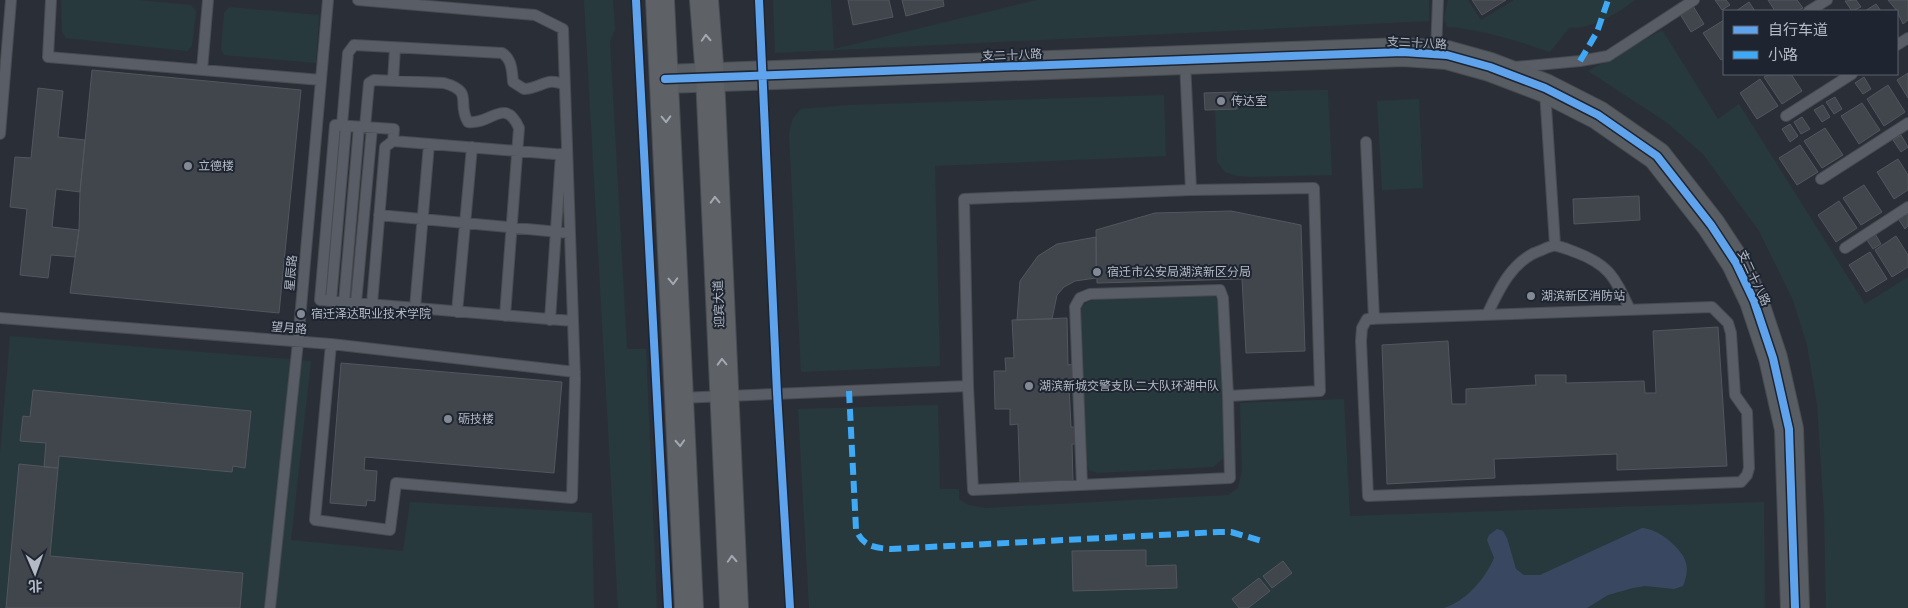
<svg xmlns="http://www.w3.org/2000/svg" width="1908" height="608" font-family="'Archivo Narrow','Noto Sans SC',sans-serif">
<rect width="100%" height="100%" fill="#2a2f37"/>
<path fill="#27393c" d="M61 0H137L191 5 196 11 192 46 187 51 66 38 62 32Z
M584 0H613L615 29 610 42 627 349H646L657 608H618Z
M773 0H831L834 49 1037 0H1429V21L775 53Z
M1448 0H1468L1481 20 1514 0H1635C1615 15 1594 28 1569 28L1550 52C1517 41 1482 29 1447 27L1444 18Z
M229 7 319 15 316 63 224 55 221 49 224 13Z
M1662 30 1718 119 1739 104 1865 304 1908 277V608H1826L1824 513 1817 404 1807 345 1793 300 1759 231 1703 154 1666 122 1588 71Z
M1328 90 1332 175 1253 177 1237 176 1225 172 1217 161 1215 110 1237 109V92Z
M1164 95 1166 156 935 166 940 366 801 372 789 134 793 118 801 109 849 105Z
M1419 99 1423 188 1382 190 1377 101Z
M1210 294 1216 297 1219 303 1226 441 1222 460 1213 467 1097 473 1089 470 1085 460 1078 316C1082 304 1087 301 1100 298Z
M10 336 311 361 291 540 403 551 410 502 592 513 594 608H0V454Z
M1344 399 1350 516 1764 502 1765 608H809L798 409 938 405 940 489H959V499L968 505 985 508 1228 495 1238 488 1242 471 1240 403Z"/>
<path fill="#394860" d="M1642 528C1657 529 1675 543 1683 556 1689 565 1687 577 1683 586L1674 589 1645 586 1633 588 1608 595 1587 608H1444C1466 601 1485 579 1494 558L1487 540 1489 535 1497 529 1503 531 1507 538 1516 569 1524 575H1540Z"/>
<path fill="#41454c" stroke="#52575f" d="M848 0H889L893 17 853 25Z
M902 0H943L944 6 906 16Z
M1472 0H1506L1482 15Z
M1715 0H1726L1730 5 1722 10Z
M1768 0H1797L1803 8 1797 11H1775Z
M1856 0 1861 7 1852 11 1845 1Z
M1888 0H1908V20L1903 24 1897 11Z
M1749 2 1755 11H1736Z
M1876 4 1881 11H1865Z
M1693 6 1704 24 1691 32 1680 14Z
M1724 20V58L1721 60 1703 33Z
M92 70 301 90 279 313 70 293 79 230 80 192Z
M1908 73V98L1897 80Z
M1770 74H1791L1802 91 1782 104 1764 77Z
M1864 77 1871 89 1863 94 1855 83Z
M1760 79 1778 106 1757 119 1740 93Z
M1888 85 1905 112 1884 126 1867 99Z
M38 88 63 91 58 137 85 140 80 192 56 189 52 227 79 230 75 257 51 255 48 278 20 275 27 209 10 207 15 157 31 158Z
M1237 92V109L1205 110 1204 93Z
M1835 97 1842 109 1834 114 1826 102Z
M1862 103 1880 130 1859 144 1841 116Z
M1823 105 1830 117 1822 122 1814 110Z
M1802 117 1810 129 1801 134 1794 122Z
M1790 124 1798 136 1790 142 1782 129Z
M1825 128 1843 155 1822 168 1804 141Z
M1901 135 1908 147 1901 152 1893 140Z
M1800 145 1818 172 1797 185 1779 158Z
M1898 159 1908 175V190L1894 199 1877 172Z
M1864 185 1882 212 1861 225 1843 198Z
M1639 196 1640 220 1574 224 1573 199Z
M1839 201 1857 228 1836 242 1818 215Z
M1231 211 1301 225 1305 351 1246 353 1242 279 1097 283 1096 230 1155 213Z
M1905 211 1908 215V226L1905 229 1897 217Z
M1874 232 1881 244 1873 249 1865 237Z
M1896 236 1908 255V267L1892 277 1875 250Z
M1096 237V278L1075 281 1064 287 1057 295 1052 319 1017 320 1020 281 1038 256 1057 244Z
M1870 252 1887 279 1866 292 1849 265Z
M1067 318 1068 365 1074 364 1075 386H1069L1071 427H1079V444H1072L1073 482 1020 484 1018 424 1010 425V409H995L994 371H1006L1005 358H1014L1012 320Z
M1718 327 1727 466 1617 470V454L1494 459 1495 478 1387 484 1382 345 1448 341 1452 404H1466V389L1536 385 1535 375H1566V383L1644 381 1645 393H1656L1653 331Z
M341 363 562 382 554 473 365 457 364 470 377 471 375 501 367 500 366 506 330 503Z
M33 390 251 411 245 468 233 466 232 472 59 456 58 468 44 467 46 443 20 441 23 416 30 417Z
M19 464 58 468 50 556 243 573 240 608H6Z
M1146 550V566L1176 565 1177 588 1073 591 1072 551Z
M1283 561 1292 573 1272 588 1263 576Z
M1259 578 1270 591 1248 608H1239L1232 599Z"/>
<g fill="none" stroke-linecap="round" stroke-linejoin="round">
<g stroke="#484b51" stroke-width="12">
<path id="lane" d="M51 0 48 57 321 80
M1809 11 1827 0
M1897 45 1908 38
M1436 53 1438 0
M1185 62 1191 190
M1515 67 1580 61 1608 56 1694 0
M202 70 208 0
M393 81 395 48
M1545 91 1555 245
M1786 116 1852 74
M342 125 348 53 354 45 502 53C512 59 512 71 513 82L524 89C542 88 547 76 565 85
M365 127 369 83 374 80 444 83C475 92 456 102 468 122 491 125 505 96 519 128L505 316
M0 134 11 0
M1366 142 1374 319
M567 155 393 141 394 129 335 125 320 300 573 321
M1821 179 1908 123
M379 215 570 233
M1845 248 1908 207
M331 301 346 126
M344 302 359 127
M356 303 372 128
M372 304 385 147 393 141
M1712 307 1728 323 1731 333 1735 395 1747 412 1749 468 1747 475 1741 482 1368 496 1361 341 1362 328 1367 319Z
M415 308 429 144
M457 312 472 147
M1487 315C1499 289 1513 259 1542 250 1546 248 1552 245 1557 246 1563 247 1569 250 1575 252 1610 265 1615 278 1630 310
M0 318 331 344 575 372
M550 320 561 154
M331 344 315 520 390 530 396 483 572 498 575 379 563 29 535 15 358 0
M679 398 968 386 973 490 1230 478 1228 396 1320 391 1314 188 1191 190 964 199 968 386
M1082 485 1075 307 1080 298 1090 294 1220 290 1223 298 1228 396
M270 608 298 342 328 0"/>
</g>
<g stroke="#484b51" stroke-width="30">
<path id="secondary" d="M665 79 1403 52 1447 55 1490 67 1545 88 1598 115 1657 156 1711 225 1736 263 1754 301 1773 358 1789 429 1795 608"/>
</g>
<g stroke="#474b53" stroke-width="30">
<path id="highway" d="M660 0 689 608
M704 0 710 77 734 608"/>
</g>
<use href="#lane" stroke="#595d65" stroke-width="10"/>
<use href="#secondary" stroke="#585c63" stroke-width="28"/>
<use href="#highway" stroke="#5e6165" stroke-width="28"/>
<path stroke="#3fa9f5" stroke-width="6" stroke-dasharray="12 6" stroke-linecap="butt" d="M1580 61 1597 32 1608 0
M849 391 856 529C862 546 874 548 891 549L1219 532H1231L1262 541"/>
<g stroke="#1e2531" stroke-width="11">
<path id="cycleway" d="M636 0 668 608
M759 0 777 393 790 608
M665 79 1403 52 1447 55 1490 67 1545 88 1598 115 1657 156 1711 225 1736 263 1754 301 1773 358 1789 429 1795 608"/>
</g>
<use href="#cycleway" stroke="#60a3ed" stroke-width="8"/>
</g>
<defs><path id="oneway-chevron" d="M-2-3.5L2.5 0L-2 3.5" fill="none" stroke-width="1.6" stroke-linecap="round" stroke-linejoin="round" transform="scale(1.25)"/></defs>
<g stroke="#a3a9b3">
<use href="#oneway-chevron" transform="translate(706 38) rotate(-93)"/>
<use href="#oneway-chevron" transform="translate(666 119) rotate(88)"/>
<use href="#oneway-chevron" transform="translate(715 200) rotate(-92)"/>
<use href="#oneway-chevron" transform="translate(673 281) rotate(88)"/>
<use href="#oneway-chevron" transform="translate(722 362) rotate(-92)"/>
<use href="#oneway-chevron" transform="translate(680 443) rotate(87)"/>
<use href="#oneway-chevron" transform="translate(732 559) rotate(-93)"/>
</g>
<g fill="#848a95" stroke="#1e2531" stroke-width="2">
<circle cx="1221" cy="101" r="5"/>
<circle cx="188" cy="166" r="5"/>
<circle cx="1097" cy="272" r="5"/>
<circle cx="1531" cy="296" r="5"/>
<circle cx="301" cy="314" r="5"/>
<circle cx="1029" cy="386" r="5"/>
<circle cx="448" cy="419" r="5"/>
</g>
<g text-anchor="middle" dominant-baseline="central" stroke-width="4" stroke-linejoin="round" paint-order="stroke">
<g font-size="12" fill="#b4bbc7" stroke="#1e2531">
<text transform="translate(1417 43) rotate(3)">支二十八路</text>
<text transform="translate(1012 55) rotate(-2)">支二十八路</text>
<text transform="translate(291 273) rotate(-85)">星辰路</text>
<text transform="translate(1754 278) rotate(65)">支二十八路</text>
<text transform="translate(719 304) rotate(-92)">迎宾大道</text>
<text transform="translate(289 328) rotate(5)">望月路</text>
</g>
<g font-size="12" fill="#b4bbc7" stroke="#1e2531" text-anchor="start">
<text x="1231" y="101">传达室</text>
<text x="198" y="166">立德楼</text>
<text x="1107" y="272">宿迁市公安局湖滨新区分局</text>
<text x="1541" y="296">湖滨新区消防站</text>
<text x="311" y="314">宿迁泽达职业技术学院</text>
<text x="1039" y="386">湖滨新城交警支队二大队环湖中队</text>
<text x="458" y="419">砺技楼</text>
</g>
</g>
<rect x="1723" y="10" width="175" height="65" fill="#1e2531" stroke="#5a616d"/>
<rect x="1733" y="26" width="25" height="8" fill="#60a3ed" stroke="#5a616d"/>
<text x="1768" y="35" font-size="15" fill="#b4bbc7">自行车道</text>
<rect x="1733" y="51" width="25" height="8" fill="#3fa9f5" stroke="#5a616d"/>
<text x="1768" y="60" font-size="15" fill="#b4bbc7">小路</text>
<g transform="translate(35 573) rotate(178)" stroke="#1e2531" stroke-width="4" paint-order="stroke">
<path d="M0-4L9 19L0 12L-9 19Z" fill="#b4bbc7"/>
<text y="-8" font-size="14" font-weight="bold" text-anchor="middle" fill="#b4bbc7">北</text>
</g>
</svg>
